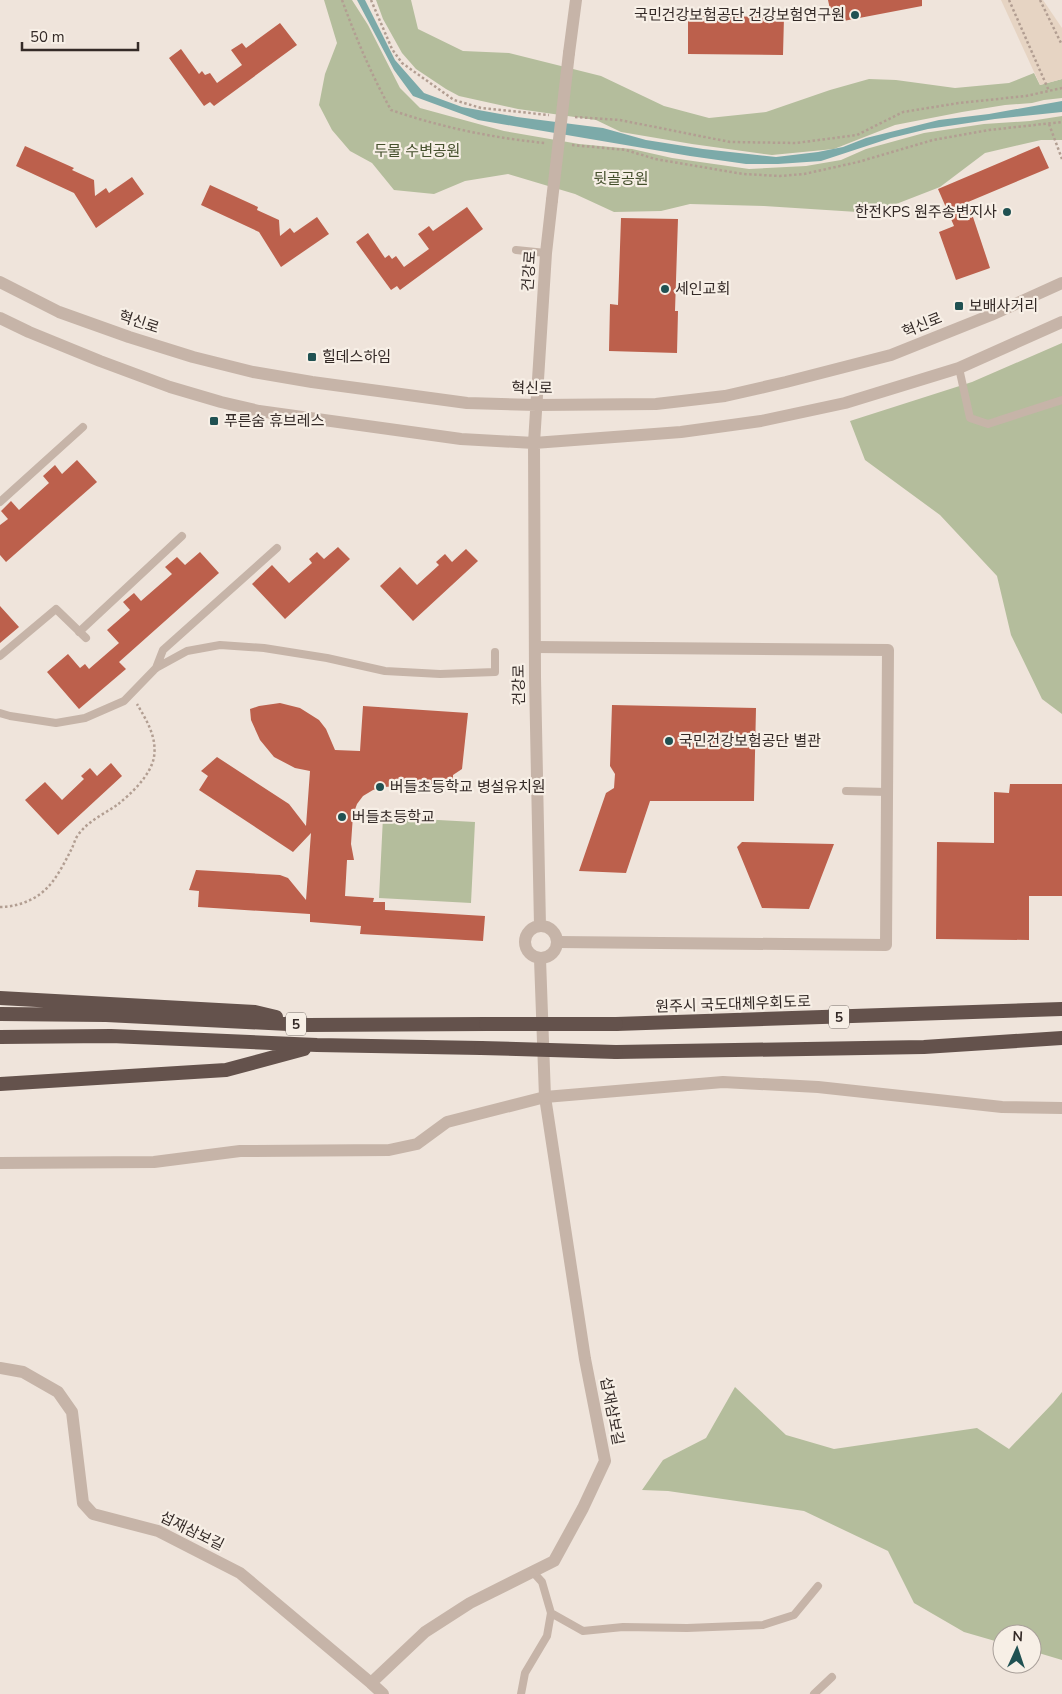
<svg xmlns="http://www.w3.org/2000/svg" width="1062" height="1694" font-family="'Nunito Sans','Noto Sans KR',sans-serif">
<rect width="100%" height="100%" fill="#efe4db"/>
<path fill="#b4bd9c" d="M324 0H352L368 25 400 88 420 108 504 131 579 144 632 149 672 158 749 169 806 166 841 160 866 149 924 133 984 124 1030 121 1062 116V140H1041L985 153 940 187 873 213 764 206 690 204 661 211 614 212 575 194 508 174 465 181 434 194 394 190 372 163 350 151 332 130 319 105 325 74 337 43Z
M376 0H411L418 29 463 51 509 53 601 76 664 106 709 118 766 112 830 90 869 79 896 80 955 88 1009 83 1034 73 1040 85 1062 79V98L1044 100 1032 103 1005 105 962 112 895 125 834 149 772 155 692 144 621 132 596 120 518 109 459 96 446 89 416 69 402 53 383 19Z
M1062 343V714L1042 699 1011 635 997 576 940 515 865 460 850 421 972 382Z
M383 817 475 822 471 903 379 898Z
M735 1387 786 1435 834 1449 977 1428 1009 1449 1053 1403 1062 1392V1660L1032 1651V1634H1002V1643L964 1632 914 1603 888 1551 804 1511 668 1491 642 1490 663 1460 706 1438Z"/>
<path fill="#e6d4c3" d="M1001 0H1043L1062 28V79L1040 85Z"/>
<path fill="#7caaa9" d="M357 0H365L395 60 424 93 462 107 517 117 603 128 646 140 703 149 776 157 818 152 843 147 866 138 939 120 989 114 1062 101V112L995 119 928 129 891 138 821 161 778 164H746L690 156 478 120 413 96 394 70Z"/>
<path fill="#bc604c" d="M828 0H922V6L833 23Z
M688 16 784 17 783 55 688 54Z
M280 23 297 45 214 106 210 102 204 106 169 58 181 49 199 74 202 71 205 75 210 73 217 83 242 65 231 50 242 43 246 48Z
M25 146 74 168 72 170 94 180 95 196 106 188 109 193 132 177 144 194 96 228 74 193 16 166Z
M1039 146 1049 168 968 202 990 268 956 280 939 232 954 226 938 189Z
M210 185 258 207 257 210 279 220 280 236 290 228 294 233 317 217 329 234 281 267 259 232 201 205Z
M467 207 483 229 400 290 397 286 391 290 356 242 368 233 385 258 389 255 392 259 396 256 404 267 429 249 418 234 429 226 433 231Z
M621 218 678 219 675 311H678L677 353 609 351 610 304 618 305Z
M77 460 97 482 6 562 0 555V525L8 519 1 511 11 501 19 510 49 483 43 476 55 465 62 474Z
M338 547 350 559 285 619 252 584 272 565 289 583 312 563 309 559 317 552 324 559Z
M466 549 478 561 413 621 380 586 400 567 417 585 439 565 436 562 445 554 452 562Z
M200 552 219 573 119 662 126 669 79 709 47 672 68 654 80 668 85 664 89 669 119 643 107 630 130 610 123 602 134 593 141 601 172 574 165 567 177 557 185 565Z
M0 606 19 627 0 643Z
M280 703 300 708 319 720 326 729 335 750 360 751 363 706 468 713 462 769 453 775V784L382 787 373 790 363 796 357 804 353 815 351 844 354 860H347L345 896 374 898 373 902H385V910L485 916 483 941 360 934 361 926 310 922V914L198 907 199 891 189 890 196 870 280 875 288 878 306 900 311 833 293 852 199 790 208 776 201 771 217 757 289 804 306 826 310 771 295 768 274 757 260 740 251 720 250 709 259 706Z
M612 705 756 708 754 801H650L626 873 579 871 606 793 614 788 615 774 610 766Z
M111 763 122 776 58 835 25 800 45 782 62 800 84 779 81 776 90 768 97 776Z
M1010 784H1062V896H1029V940L936 939 937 842 994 843V792L1009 793Z
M742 842 834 844 809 909 762 908 737 847Z"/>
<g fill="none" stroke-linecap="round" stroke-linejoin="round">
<path stroke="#b29e92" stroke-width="2.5" stroke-dasharray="2.5 2.5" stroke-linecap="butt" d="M342 0C356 38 371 74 391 110 440 127 493 138 545 143
M371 0 392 49 402 63 454 100 481 108 549 115
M1009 0 1049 91
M1040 0 1062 45
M575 117 620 120 730 142 796 143 857 135 903 112 959 103 1026 96 1062 88
M1049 124 1062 159
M572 145 626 150 655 159 743 174 780 176 804 174 858 162 933 140 989 130 1062 122
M0 907C16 907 33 901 45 890 56 880 65 862 72 848 74 844 75 839 78 835 88 821 104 814 117 805 131 794 151 775 154 757 157 737 147 721 137 704"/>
<path stroke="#c6b4a8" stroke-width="8" d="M516 250 546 253
M959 368 970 418 988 424 1062 400
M0 502 83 427
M79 632 182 536
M0 656 56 609 86 638
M156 668 163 650 277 548
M0 713 10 716 56 723 85 718 124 701 156 668 187 651 220 645 264 648 327 658 385 671 440 674 495 672V652
M846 791 887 792
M551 1613 583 1631 623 1627 687 1628 763 1625 794 1615 818 1586
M521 1694 525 1673 547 1636 551 1613 542 1582 532 1571
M814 1694 832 1677"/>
<path stroke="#c6b4a8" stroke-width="12" d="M535 647 888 650 886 945 558 942
M0 1163 154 1162 240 1151 389 1150 417 1144 447 1122 545 1097 723 1082 818 1087 1002 1107 1062 1108
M0 1368 23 1372 58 1392 72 1412 83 1503 93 1514 158 1531 240 1573 371 1683 383 1694
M371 1683 425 1632 470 1603 554 1561 583 1508 605 1461 585 1359 545 1097"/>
<path stroke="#c6b4a8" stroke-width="12" d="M569 53 576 0
M0 282 59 312 129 337 193 357 253 372 312 382 467 403 537 405 656 404 725 396 786 382 891 355 991 315 1062 283
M0 318 29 332 100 361 170 387 221 402 259 411 461 439 534 443 681 432 761 421 845 403 959 368 1062 322
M525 942a16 16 0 1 1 32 0a16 16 0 1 1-32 0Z
M540 926 535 677 534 443 546 253 552 200
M540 959 545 1097"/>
<path stroke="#64524c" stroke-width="14" d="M0 998 255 1012 276 1017
M0 1014 106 1015 308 1025 486 1024
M616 1024 1062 1009
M0 1037 111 1036 317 1045 481 1048
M616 1052 924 1047 1062 1038
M0 1084 226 1070 304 1049"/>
<path stroke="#c6b4a8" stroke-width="12" d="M552 200 569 53"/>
<path stroke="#64524c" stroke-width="14" d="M486 1024H616
M481 1048 616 1052"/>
</g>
<g fill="#205152" stroke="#f7efe6" stroke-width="2">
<circle cx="855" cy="15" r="5"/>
<circle cx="1007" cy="212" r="5"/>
<circle cx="665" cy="289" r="5"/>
<rect x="954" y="301" width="10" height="10" rx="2.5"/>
<rect x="307" y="352" width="10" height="10" rx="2.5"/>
<rect x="209" y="416" width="10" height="10" rx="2.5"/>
<circle cx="669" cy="741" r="5"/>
<circle cx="380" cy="787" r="5"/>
<circle cx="342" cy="817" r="5"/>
</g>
<g text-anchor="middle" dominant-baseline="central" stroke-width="4.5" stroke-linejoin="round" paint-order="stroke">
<g fill="#f7efe6" stroke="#6e6560" stroke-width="1">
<rect x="829" y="1005.5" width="20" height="23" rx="4"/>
<rect x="286" y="1012.5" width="20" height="23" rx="4"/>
</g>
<g font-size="14" font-weight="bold" fill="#342a27">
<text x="839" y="1017">5</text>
<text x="296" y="1024">5</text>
</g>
<g font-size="15" fill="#342a27" stroke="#f7efe6" text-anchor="start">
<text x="845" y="15" text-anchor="end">국민건강보험공단 건강보험연구원</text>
<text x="997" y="212" text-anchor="end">한전KPS 원주송변지사</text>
<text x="675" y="289">세인교회</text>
<text x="969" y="306">보배사거리</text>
<text x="322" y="357">힐데스하임</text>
<text x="224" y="421">푸른숨 휴브레스</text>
<text x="679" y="741">국민건강보험공단 별관</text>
<text x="390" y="787">버들초등학교 병설유치원</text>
<text x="352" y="817">버들초등학교</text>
</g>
<g font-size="15" fill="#45502d" stroke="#f7efe6">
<text x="417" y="151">두물 수변공원</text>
<text x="621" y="179">뒷골공원</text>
</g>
<g font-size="15" fill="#342a27" stroke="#f7efe6">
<text transform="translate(529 271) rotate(-86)">건강로</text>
<text transform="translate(139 322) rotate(18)">혁신로</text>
<text transform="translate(922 325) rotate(-22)">혁신로</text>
<text transform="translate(532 388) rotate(1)">혁신로</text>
<text transform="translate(519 685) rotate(-91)">건강로</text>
<text transform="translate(733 1004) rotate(-2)">원주시 국도대체우회도로</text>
<text transform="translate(612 1411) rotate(79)">섭재삼보길</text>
<text transform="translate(192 1531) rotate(26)">섭재삼보길</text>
</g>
</g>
<g transform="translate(1017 1649) rotate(3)"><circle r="24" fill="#f7efe6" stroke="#a9a09a"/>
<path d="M0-4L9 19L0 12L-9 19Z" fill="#205152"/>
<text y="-8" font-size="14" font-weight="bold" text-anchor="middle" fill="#342a27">N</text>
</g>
<path d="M22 42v8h116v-8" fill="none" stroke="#342a27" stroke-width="2.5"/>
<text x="30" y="42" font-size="15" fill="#342a27" stroke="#f7efe6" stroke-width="4" paint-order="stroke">50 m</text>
</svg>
